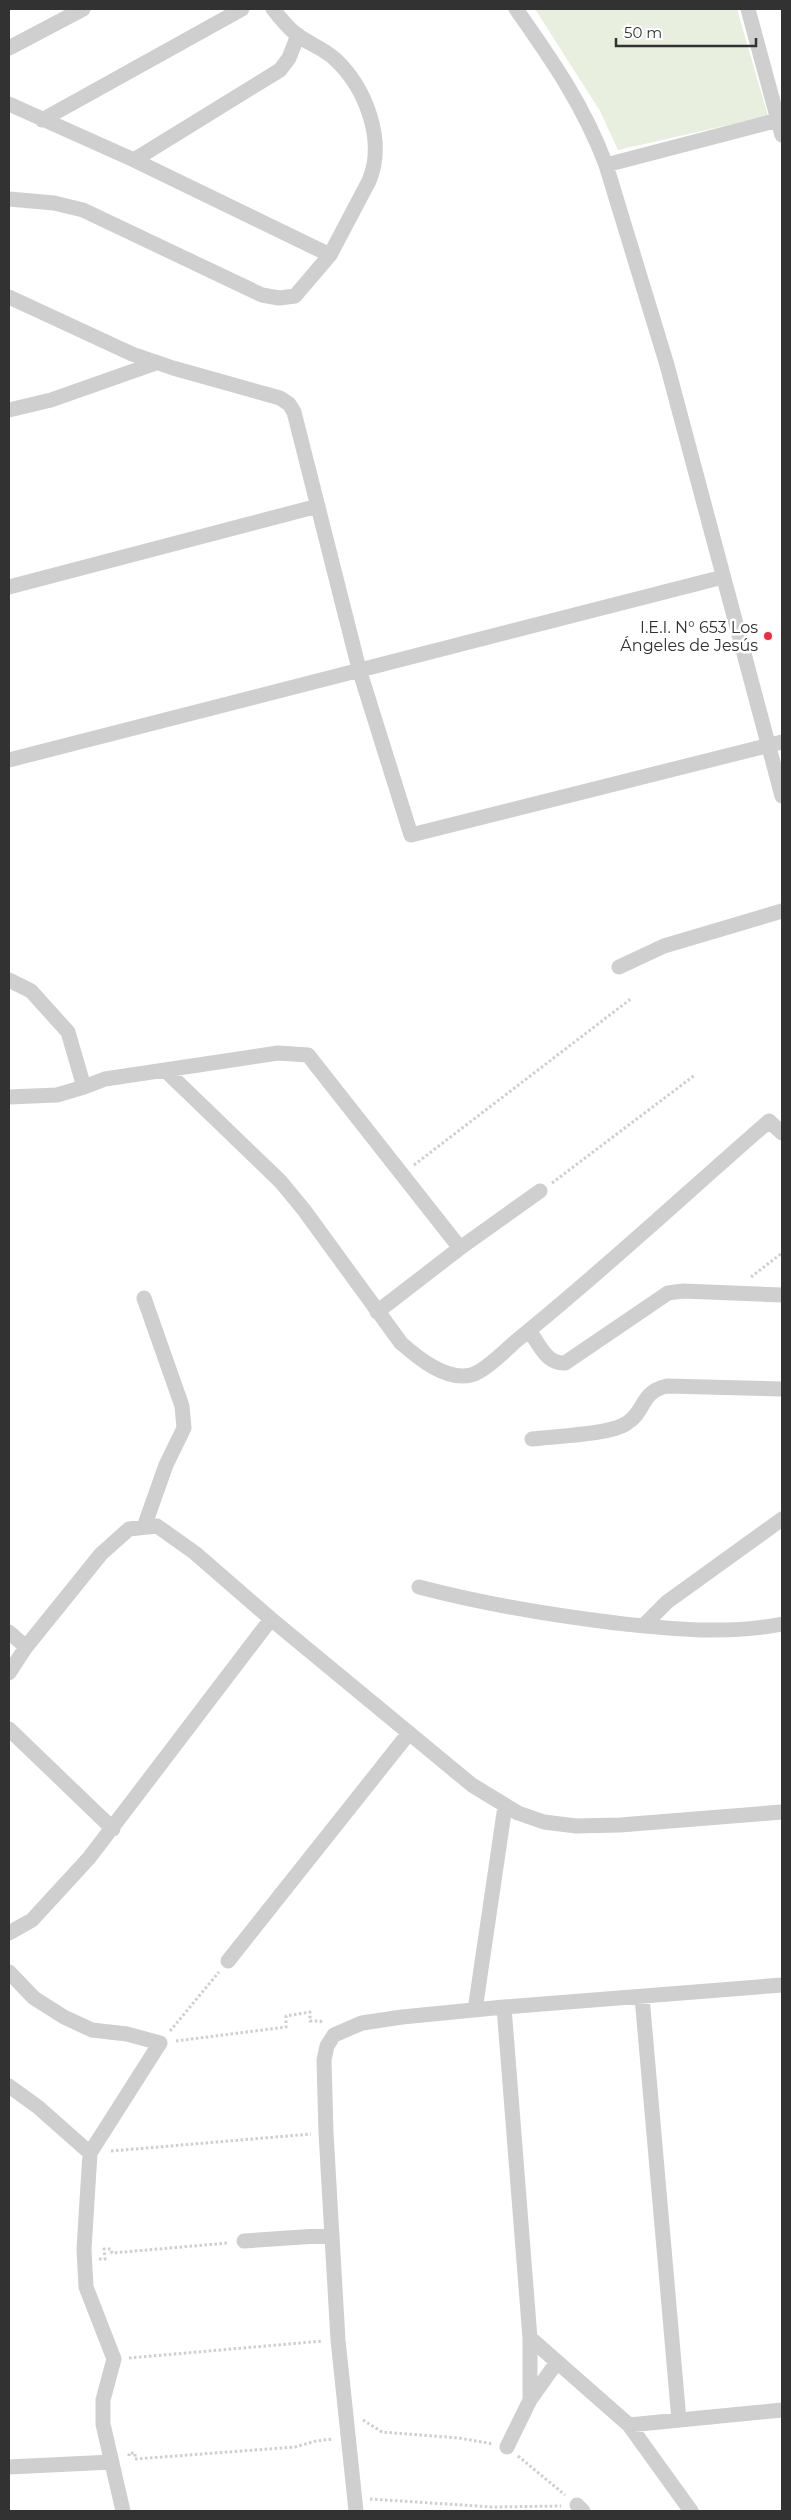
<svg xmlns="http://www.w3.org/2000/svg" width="791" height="2520" font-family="Montserrat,sans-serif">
<rect width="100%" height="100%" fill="#fff"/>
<path fill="#e8efdf" d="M535 9H737L768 116 618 150 600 111Z"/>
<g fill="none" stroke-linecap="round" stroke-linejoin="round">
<path stroke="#cfcfcf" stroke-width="3" stroke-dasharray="2.5 2.5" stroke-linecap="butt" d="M414 1165 632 998
M552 1183 695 1075
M751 1277 782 1253
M170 2031 219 1972
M176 2041 286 2027V2016L310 2012V2021H320L323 2023
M111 2151 311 2134
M99 2259H105L104 2249H111L112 2253 228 2243
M129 2358 323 2341
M363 2420 382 2432 459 2438 493 2444
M129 2456V2453H135V2459L295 2447 316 2441 333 2439
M518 2456 565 2495
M370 2499 493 2507 561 2506"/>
<path stroke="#cfcfcf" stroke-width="15" d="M516 9C552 60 584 106 606 165L667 365 782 796
M748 9 782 135
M9 48 83 9
M9 104 134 160 330 255
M42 120 242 9
M134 160 280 70 289 58 298 35
M606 165 778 120
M9 199 54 203 83 210 262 295 279 298 295 296 330 255 369 181C386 141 366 88 335 59 323 48 309 44 296 34 287 27 280 18 273 9
M9 297 132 354 173 368 280 398 289 404 294 412 359 669 411 835 782 742
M9 410 51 400 156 363
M9 587 318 506
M9 760 723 577
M619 967 664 946 782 911
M9 980 31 991 68 1032 84 1087 57 1095 9 1097
M166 1071 281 1182 304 1210 401 1343C418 1358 446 1381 471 1375 484 1372 506 1350 516 1341 603 1271 685 1194 769 1121L782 1133
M84 1087 105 1079 278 1053 308 1055 460 1248
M144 1298 182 1406 184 1428 166 1465 144 1527
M377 1312 460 1248 540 1191
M529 1330C539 1344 546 1364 565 1363L668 1293 683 1291 782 1295
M532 1439C554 1436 610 1435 627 1423 646 1411 640 1392 667 1386L782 1389
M419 1587C484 1604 549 1615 616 1623 672 1629 727 1635 782 1624
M643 1626 667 1602 782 1519
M9 1632 26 1647
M9 1673 26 1647 101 1554 129 1529 157 1526 195 1553 271 1619 472 1785 518 1813 544 1822 576 1826 620 1825 782 1812
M9 1729 113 1829
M9 1933 32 1920 89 1858 271 1619
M228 1961 409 1733
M9 1972 34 1998 64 2017 92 2030 127 2034 160 2043 90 2153 84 2249 86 2287 114 2359 103 2400V2424L123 2511
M642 1997 679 2420
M504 2007 530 2338 629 2425 691 2511
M475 2010 505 1806
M9 2086 38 2107 90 2153
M244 2241 332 2235
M530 2400 557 2362
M629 2425 782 2410
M507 2447 530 2400V2338
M9 2467 112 2462
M577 2505 583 2511
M356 2511 338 2340 326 2133 324 2060 327 2046 334 2035 362 2023 402 2017 504 2007 782 1985"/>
</g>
<circle fill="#f12b40" stroke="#fff" stroke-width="2" cx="768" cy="636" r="5"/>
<g text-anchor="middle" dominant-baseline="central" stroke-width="5" stroke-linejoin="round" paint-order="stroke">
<g font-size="16" fill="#323232" stroke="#fff" text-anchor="end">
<text x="758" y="627">I.E.I. N° 653 Los<tspan x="758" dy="18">Ángeles de Jesús</tspan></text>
</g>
</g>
<rect width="791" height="2520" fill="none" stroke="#323232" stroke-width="20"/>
<path d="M616 38v8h140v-8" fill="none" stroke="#323232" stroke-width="2.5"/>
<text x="624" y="38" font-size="15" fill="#323232" stroke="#ffffff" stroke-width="4" paint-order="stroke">50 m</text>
</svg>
